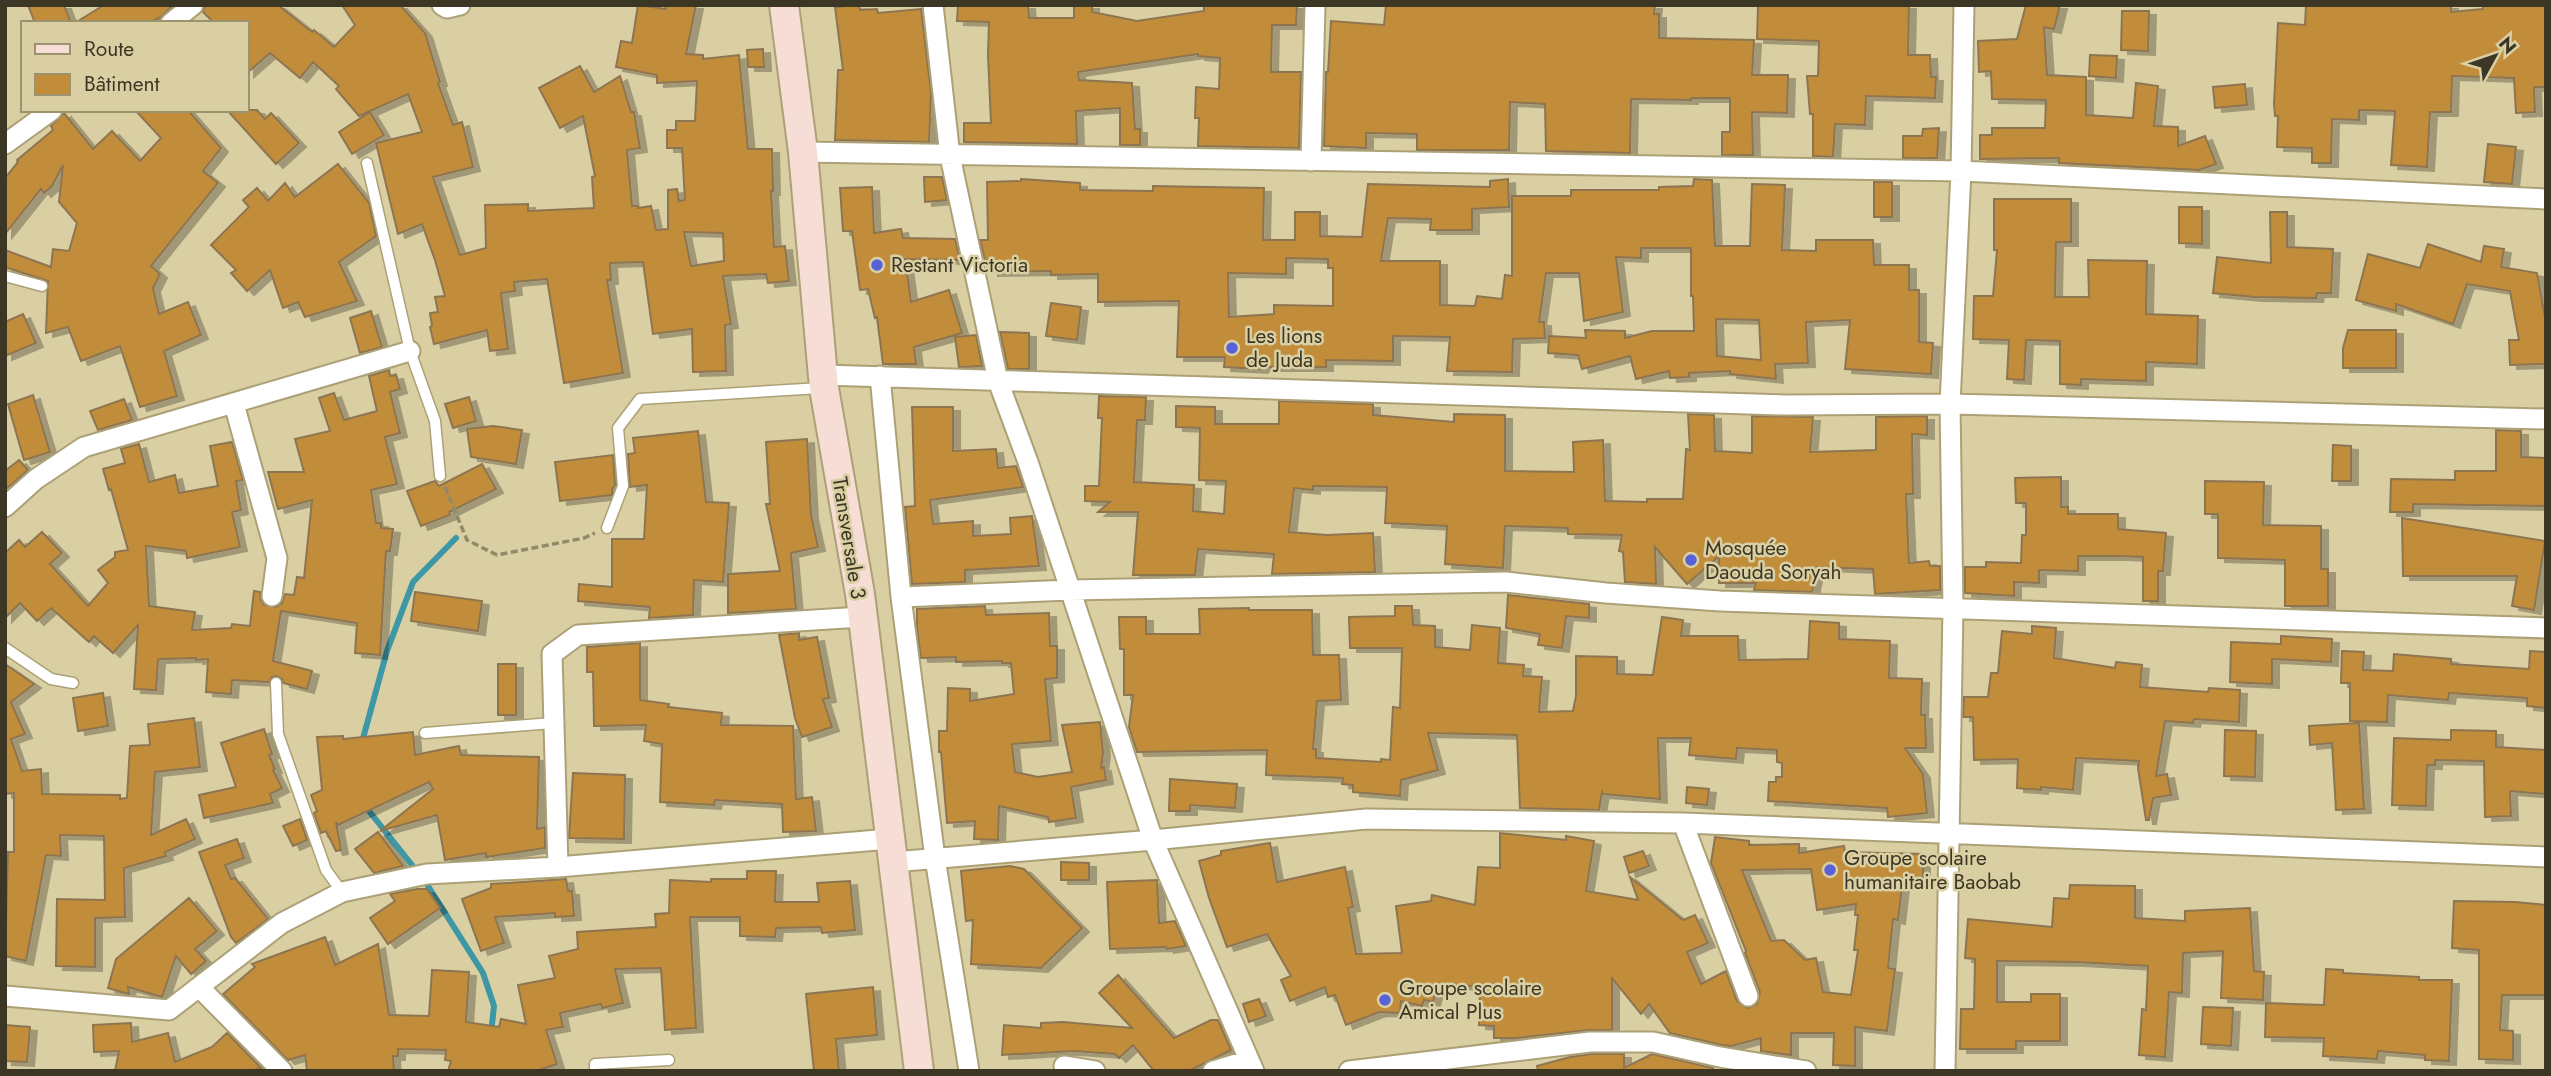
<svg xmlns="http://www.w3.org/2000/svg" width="2551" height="1076" font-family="Jost,sans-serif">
<defs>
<filter id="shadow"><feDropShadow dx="7" dy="4" stdDeviation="0" flood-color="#0004"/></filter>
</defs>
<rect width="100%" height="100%" fill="#dacfa2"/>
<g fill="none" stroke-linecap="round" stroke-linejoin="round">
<path stroke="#3e97a5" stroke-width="6" d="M362 742 387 651 413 582 456 538
M365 806 412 865
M428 886 483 973 494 1006 491 1034"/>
</g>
<path fill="#c18d3b" stroke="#8e7551" stroke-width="2" fill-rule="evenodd" filter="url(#shadow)" d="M28 5H64L71 23H35Z
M104 5H173L161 17 149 23H75Z
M205 5H278L312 32 314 30 334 47 355 25 342 5H400L425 33 440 82 438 83 453 125 462 122 473 167 433 177 460 255 486 248 485 205 528 204V211L594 208 592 177 595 176 583 116 560 128 539 88 580 66 594 92 620 76 631 112H634L640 148 627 150 632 206H638V208L651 206 656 230 668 229V190L677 189 679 201 685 200 682 148H667V130H676V121H695L697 81 657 83V75L616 67 621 41 632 43 638 5 666 9 665 5H696L686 54 703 55V59L739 55 748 149H772L773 191H771L774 247 785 246 789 281 768 283 766 274 723 276 731 324 725 325 726 371 693 372 692 329 653 334 643 262 610 263 611 280H607L623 373 564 383 547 279 514 282 515 291 501 293 508 349 490 351 487 330 434 344 430 327 432 326 430 313 438 312 435 297 445 296 435 260 422 224 398 234 376 143 422 132 408 94 359 116 336 89 339 86 313 62 300 78 270 53 247 73V23H214L203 12ZM684 232 723 233 724 261 691 266Z
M859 5 860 10 877 9 878 13 921 9 931 93 929 142 835 140 838 70H843L835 7Z
M958 5H1028L1029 18H1074V5H1092V12L1137 21 1204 11V5H1297L1296 25H1272L1271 72H1301L1299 148 1198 146 1199 118H1195L1196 87 1219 89 1220 58 1198 56V54L1078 72 1079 80 1132 83 1135 129H1140V145H1120V108L1076 111 1077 144 964 142V123H991L988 55 989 22 957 21Z
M1386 5H1655L1654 14H1659V38L1754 40 1752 75H1788L1787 113 1752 112 1753 155H1722V132H1730V98H1691V100L1631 99 1630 153 1546 151 1545 104 1510 102 1509 150H1417V134L1366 133V148L1324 146 1326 72H1328L1331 21 1384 25Z
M1758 5H1909L1908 55H1930L1931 77H1936L1935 98 1866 96 1865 125 1835 124 1833 157 1813 156V114H1810L1807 76H1818L1819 41 1757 39Z
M2026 5H2060L2054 29 2044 27 2047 75 2086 77V115L2133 118 2136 83 2158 86 2154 126 2178 127V146L2205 136 2216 164 2199 170 2059 163V158L1980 159V135H1992V128H2045L2046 100 1992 99 1991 71 1979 72 1978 41 2017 39Z
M2306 5H2451V12L2483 9V5H2546V87H2534L2535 112 2516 113 2514 78 2452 76 2451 112H2430L2427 167 2391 165 2395 111 2359 110V120L2332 119 2331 163H2312V148L2277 147 2278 116H2275L2274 104 2278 23 2305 25Z
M2122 11H2149L2148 51 2121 50Z
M763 49 764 67H748L747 50Z
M2090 55 2117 56 2116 78 2089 76Z
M2245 84 2247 105 2215 108 2213 87Z
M135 110H188L221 148 203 171 218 183 151 266 160 274 153 288 159 314 188 302 201 335 164 351 177 396 140 407 120 346 81 361 68 327 46 333 48 281 5 267V250L51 267 53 249 69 251 77 223 59 202 63 165 52 186 44 193 41 189 5 234V178L18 162 17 160 53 130 51 126 64 113 93 149 112 131 140 161 161 138Z
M227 110H257L265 119 271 113 299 143 276 164Z
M370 112 384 135 352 154 339 132Z
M1939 128 1937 158H1903V136H1922L1923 129Z
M2488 144 2516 147 2512 184 2484 182Z
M338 164 369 203 376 236 339 262 357 301 305 317 298 302 283 308 270 270 247 291 231 273 236 270 211 245 249 207 243 200 257 188 268 201 285 183 295 197Z
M924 177H942L947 200 925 202Z
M1021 179 1080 183V190L1153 191V186L1264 188 1263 240H1295V212H1320V236L1362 237 1368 184 1490 187V181L1508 179 1509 207 1472 209V230H1430L1431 219 1388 218 1381 261H1440V305L1475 306 1477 296 1502 299 1505 275 1512 276V196H1571V190H1659V187L1693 186 1694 179 1712 180 1715 246H1750L1752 184 1785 185 1782 250 1816 251V240H1873L1874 265H1909V290H1919V342L1933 343 1931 374 1845 369 1850 320 1806 322 1808 363 1775 364 1776 379 1730 374V371L1689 373V377L1670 378 1669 371 1636 379 1630 356 1582 369 1578 355 1548 353 1549 336 1586 338 1585 330 1625 331V338L1652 331H1694L1693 296H1691V248H1641V258L1616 257 1623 312 1584 321 1579 273H1546L1539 322H1544L1545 338 1513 339 1512 372 1447 371 1450 337 1393 336V361L1326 360V367H1261V369L1224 367 1225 357H1177L1179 301 1098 302V274L1051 275V271L991 272V260H985L980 240H988L987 182 1021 181ZM1286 258 1328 259V268H1333V306L1274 305V314L1229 317 1228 273 1286 274ZM1716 319 1759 320 1761 360 1717 356Z
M1874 182H1892V217H1874Z
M872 187 874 233 901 229 903 238 955 239 960 260 905 259 911 302 949 290 962 333 914 347 916 364H883L877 317 875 318 868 289 860 290 852 231H843L840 188Z
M1994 199H2071V242H2056L2055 297H2089L2088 260 2147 261 2146 314 2198 316 2197 364 2146 362V381L2081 379V385L2060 384V341L2026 340 2024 380 2007 379 2009 340 1973 339 1974 296H1993L1997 250H1994Z
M2179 207H2202V244L2179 243Z
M2270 212H2287V247L2333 249 2331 293H2317L2316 298 2255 297 2213 293 2217 257 2271 263Z
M2428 244 2481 262 2484 246 2504 249 2501 267 2537 273 2546 323 2545 364 2510 365 2509 340H2519L2510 291 2467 284 2453 324 2396 304V311L2356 300 2368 254 2420 268Z
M1051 303 1081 307 1077 340 1046 336Z
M371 311 382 347 360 353 350 318Z
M23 314 36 343 5 356V322Z
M2348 330H2396V368H2343V348Z
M1000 332 1029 333V369H1008Z
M976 335 982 366 959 367 955 337Z
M389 370 390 376 396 375 400 389 390 392 400 433 385 437 397 484 371 490 376 523H381V528L393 529 390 551H386L380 655 355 653 357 623 281 611 273 661 312 671 307 689 283 683 282 679 276 676 272 677 269 682 232 680 231 694 206 692 208 659 196 660V658L160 659 158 660 156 690 134 689 138 625 113 653 94 636 89 642 51 608 37 621 20 603 5 618V553L19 540 25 547 42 532 62 553 50 564 88 606 108 583 98 570 115 557V552L128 550 111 489 109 490 103 469 125 463 121 449 139 444 149 482 175 475 179 493 218 486 210 446 232 442 243 480 236 481 241 510 232 512 240 547 187 558 186 551 146 546 149 606 195 612 192 630 231 628 232 624 250 626 254 591 260 592 261 600 264 605 276 607 282 603 285 594 294 595 297 577 304 578 312 500 278 509 268 472H304L295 439 330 431 319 398 334 393 344 420 377 411 369 376Z
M33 395 50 452 24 460 8 404Z
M1099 396 1146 397 1145 420H1137L1134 482 1194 485 1193 511 1224 514 1226 481 1199 480 1200 428 1176 427V406L1215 407V424H1279V401L1373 404V415L1454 422V414L1505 415V471L1574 472 1573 442 1603 440 1605 501 1647 502V499H1683L1686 449 1690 450 1688 414 1714 415 1715 451 1752 453V416L1813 417 1810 452 1876 450V417L1927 416V435L1912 434 1913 494H1906L1909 563 1929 561 1930 566H1940V590L1875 594 1873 569 1817 567 1812 592 1754 590 1756 583H1719V556L1687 584 1655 547 1656 584 1625 582 1623 552 1619 551 1622 535 1568 534V528L1505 526 1503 568 1445 564 1447 526 1385 523 1387 487 1313 486V490L1294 488 1289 532 1327 535 1373 533 1375 572 1272 574 1274 554 1198 549 1195 575H1133L1138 512H1098L1110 502 1085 501V486H1099L1102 418H1098Z
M469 397 476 421 453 428 445 404Z
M124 399 132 420 98 430 90 411Z
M912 407H953V451L996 449 998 468 1016 466 1023 487 930 500 933 524 973 521V536L1011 534 1010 518 1032 516 1039 566 965 570V582L912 584 905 507 915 506Z
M493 426 522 430 516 464 471 457 467 429Z
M2496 430 2521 431V457L2546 458V506L2413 504V512H2390L2391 479 2455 480V471H2496Z
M698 431 706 502 729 503 723 582 694 580 693 615 649 618 650 607 578 601 579 584 612 587V539H644L647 485 630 487 628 454 635 453 633 438Z
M807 439 811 515 818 547 791 553 796 609 728 613V574L780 571 766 504H770L766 442Z
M2333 445 2351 446V481H2332Z
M613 455 615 485 612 489V495L560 501 555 462Z
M19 460 28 470 5 490V471Z
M482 464 496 489 449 512 450 515 421 526 407 491 435 481 439 486Z
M2061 477V507H2068V514H2118V529L2166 533 2163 571H2158V601H2143V557L2119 556H2078V571L2039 570V583L2014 582V596L1965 593V567H1986V562L2021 563 2022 535H2026V503H2016L2015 478Z
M2205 481 2264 482 2263 525 2321 526V569H2328V606H2285V560L2218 558V514H2205Z
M2402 518 2545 541 2534 610 2512 606 2517 576H2403Z
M415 592 482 601 478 631 411 621Z
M1508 595 1589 604V618L1566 616 1562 648 1538 645 1540 634 1506 628Z
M985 606 986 615 1049 613 1050 646H1057V678L1045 679 1051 741 1012 744 1015 772 1038 777 1072 772 1062 725 1100 722 1103 753 1101 768 1104 767 1106 780 1071 787 1076 818 1049 822 1048 817 999 806 998 840 974 839 975 821 947 823 941 752H939V731H947L948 688 970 689V701L1014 694 1011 663H1002V661L956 662V657L921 658 917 628V609Z
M1395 606H1412L1413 625 1435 626V647L1470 650 1472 625 1500 628 1498 663 1524 665 1523 676 1542 677 1539 712 1573 711 1576 696V656L1617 657V674L1653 675 1662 617 1683 620 1681 636H1738L1739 660 1808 659 1810 621 1839 623V639L1890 641 1889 678 1922 679 1921 715H1925L1926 748H1905L1923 774 1927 813 1888 817 1887 808 1768 801 1769 782H1776V777H1782V763L1777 762V750L1737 748 1736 759 1689 755 1691 738H1658L1660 799 1603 794 1602 792 1599 810 1520 808 1517 735 1428 733 1438 770 1401 780 1400 796 1353 792V785L1342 784 1343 778 1266 775 1267 750 1137 752 1129 727 1133 695H1124V649H1120L1119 617H1146V634H1200L1199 609 1249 608V610H1312L1313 655H1339L1341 700 1317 701 1313 749H1316V758L1381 762V759L1390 760 1393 707 1400 708 1402 648H1350L1349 617 1395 616Z
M2032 626 2056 628 2054 658 2115 668 2116 662 2142 665 2140 687 2208 692 2209 688 2240 690 2239 722 2194 719 2193 723 2165 721 2156 776 2167 774 2171 795 2153 798 2149 820H2146L2138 768 2139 761 2076 758 2073 790 2041 787V790L2017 788 2018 759 1974 760 1973 717H1963L1964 697H1988L1991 673H1998L2002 631 2032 634Z
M799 633V640L817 637 829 698 823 699 832 727 802 737 795 718 779 635Z
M2281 636 2332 639 2331 662 2272 659V684L2230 682 2231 642 2281 644Z
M640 643V700L669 704 668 707 722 713 721 725 793 726 796 799 812 797 816 831 783 832 782 804 715 800 714 805 660 802 662 744 644 741 646 725 594 726 593 672H587V647Z
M2342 651 2364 652 2363 670 2393 671 2394 654 2451 659V664L2529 669 2530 651 2546 652V708L2527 706V698L2449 693 2448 700 2388 695 2387 722 2350 721V683H2341Z
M5 664 34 684 11 702 25 734 11 739 22 771 41 769 42 794 120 795V799L127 798 130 746 150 745 148 724 194 718 200 767 155 772 151 835 186 819 195 839 165 852 166 856 124 868 125 917 95 918V967L56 966 57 899 105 900 104 836 60 835 61 856 46 855 26 961 5 956 8 852H14V793L5 794Z
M498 664H516V715H498Z
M103 693 108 726 78 731 73 698Z
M2359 723 2364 809 2336 810 2332 743 2310 745 2309 726Z
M264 729 272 754 269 755 275 769 273 770 282 788 270 794 273 803 204 818 199 795 236 787 221 743Z
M2225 730 2256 731 2255 777 2224 776Z
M2451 730 2496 731V747L2546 750V794L2510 791 2511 816 2485 817 2484 761 2435 760V765H2427L2426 806 2392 805 2394 738 2451 740Z
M413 732 415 755 459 746 461 755 539 757 537 829 545 827V848L486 857V853L445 860 437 815 380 831 433 789 429 782 338 825 336 822 341 850 336 851 326 831 321 833 314 813 317 811 311 795 322 790 317 737 343 736V739Z
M573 773 625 775 624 839 569 838Z
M1170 779 1237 784 1235 808 1190 805V811H1169Z
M1687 787 1709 789 1707 805 1686 803Z
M300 819 307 840 293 846 283 826Z
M378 832 403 866 374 873 355 849Z
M1500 833 1566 840V836L1594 841 1586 891 1638 900 1630 877 1683 920 1695 915 1708 943 1687 952 1701 984 1726 971 1737 1001 1747 1008 1757 1004 1760 992 1745 953 1746 951 1711 863 1715 837 1749 841V845L1799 844V853L1844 846 1845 852 1923 854V878H1903L1898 920 1893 919 1888 968 1895 969 1887 1031 1855 1027V1066L1833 1065 1834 1033H1791V1055L1761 1051V1038L1731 1046 1722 1045 1670 1033 1649 1004 1641 1014 1612 978V1030H1589L1517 1038H1494V1026L1479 1025 1480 987 1438 983 1433 1002 1424 1000 1422 1006 1401 1001 1400 1013 1379 1012 1346 1025 1335 995 1328 997 1325 987 1290 1001 1281 980 1291 976 1267 934 1227 947 1209 898 1199 861 1221 855V851L1270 843 1277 882 1345 867 1353 907 1348 908 1356 954 1402 953 1396 906 1431 901 1432 895 1475 905 1478 867 1500 868ZM1811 869 1817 910 1856 904 1855 915H1858L1854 950H1858L1851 995 1823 992 1816 958 1805 960 1784 940 1771 941 1742 870Z
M237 839 244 858 225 865 231 879 235 878 268 919 236 943 231 937 199 852Z
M1643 851 1649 866 1629 873 1624 857Z
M1061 862 1089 863V880H1061Z
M1010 866 1024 869 1082 928 1041 968 971 964 973 920 966 921 961 871Z
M747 871H776L775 902H819L817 883 850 881 855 930 822 933 821 927 776 928 775 937 740 936V917H690L696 1028 665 1030 661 968 615 969 623 1003 602 1008 601 1004 560 1013 563 1027 546 1030 557 1064 536 1071H448L451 1061 445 1060 446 1050 398 1049V1056H393L394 1071H307L305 1055 288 1060 223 994 255 967 252 964 325 937 335 965 378 944 389 1015 429 1016 432 970 469 972 466 1022 499 1027 501 1019 526 1024 518 985 555 978 549 956 578 949 577 932 656 927 655 914 669 913 670 880 711 882V879H747Z
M566 879 568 891H572L574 916 555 917V913L495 917 504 943 481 951 462 899 491 888V884Z
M1157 880 1159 923 1175 921 1186 946 1167 949 1166 947 1110 949 1107 882Z
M2070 885 2135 886V918L2185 921V911L2250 908 2254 971 2264 972 2263 1000 2221 998 2223 951 2183 953 2182 993 2169 992 2165 1057 2139 1055 2142 1009 2146 1010 2148 966 2076 962 1997 961V1002H2031V994H2060V1041H2016V1049H1960L1961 1009H1974L1975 959 1965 958 1968 919 2052 927 2054 898 2069 899Z
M417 889H427L440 908 388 944 370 918 395 901 390 894Z
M189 898 217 931 195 949 206 961 191 974 176 956 162 997 128 987 129 994 108 988 116 959Z
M2454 901 2515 902 2546 905V995H2502L2500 1030 2513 1031V1060L2479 1059V950L2452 948Z
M2326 969 2343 970V973L2419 977V980H2452L2449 1061 2425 1060V1055L2378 1051 2377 1059 2323 1056 2324 1038 2265 1037 2266 1003 2324 1005Z
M1118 975 1174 1038 1211 1020H1218L1231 1050 1189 1071H1154L1133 1045 1119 1058 1115 1054 1074 1051 1002 1055 1004 1025 1041 1028V1023L1063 1022 1132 1028 1099 993Z
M873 987 877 1035 836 1039 839 1071H814L806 994Z
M1259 999 1266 1016 1249 1022 1243 1004Z
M2203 1007 2233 1008 2231 1046 2201 1044Z
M131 1023 132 1042 168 1033 175 1062 212 1047 227 1033 261 1068 250 1071H115L119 1051 94 1052 93 1025Z
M5 1025 30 1027 27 1062 5 1061Z
M1591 1054H1624V1068L1652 1054 1713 1068 1714 1071H1538L1537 1066 1570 1057Z"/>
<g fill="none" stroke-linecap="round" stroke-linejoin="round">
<g stroke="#aca176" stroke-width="13">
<path id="lane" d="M367 163 410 351 435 421 440 476
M5 276 42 286
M607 528 623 486 618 428 640 399 821 388
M5 648 51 679 73 683
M276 683 278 734 326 870 342 892
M425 733 553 723
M595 1071V1064L669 1060"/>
</g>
<g stroke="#aca176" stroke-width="23">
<path id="street" d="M442 5 447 8 460 5
M933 5 950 156 998 381 1028 462 1153 840 1254 1071
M171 23 193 5
M5 144 52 110
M803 152 1961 171 2546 199
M1311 161 1315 5
M823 375 1784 405 1950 404 2546 419
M880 376 901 597 935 858 969 1071
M234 404 277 558 272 596
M5 507 36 479 84 447 410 351
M901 597 1070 590 1506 582 1606 593 1720 601 2546 628
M1683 823 1748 996
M893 862 1153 840 1366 819 1683 823 2546 857
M558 867 552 654 578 635 862 617
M199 987 282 1071
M5 996 169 1010 282 923 342 892 427 874 558 867 890 839
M1064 1066 1095 1071
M1213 1071 1249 1060
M1349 1071 1590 1042H1653L1720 1057 1806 1071
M1945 1071 1953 607 1950 404 1961 171 1964 5"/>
</g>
<g stroke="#aca176" stroke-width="32">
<path id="secondary" d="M784 5 803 152 824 388 860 594 919 1071"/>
</g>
<path stroke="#918968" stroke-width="3.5" stroke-dasharray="7 3.5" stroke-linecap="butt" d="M445 487 467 540 497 555 584 538 595 533"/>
<use href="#lane" stroke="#fff" stroke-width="10"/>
<use href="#street" stroke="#fff" stroke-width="19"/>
<use href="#secondary" stroke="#f6ddd6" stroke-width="28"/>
</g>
<g fill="#5961d9" stroke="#dacfa2" stroke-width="2.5">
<circle cx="877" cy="265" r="7"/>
<circle cx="1232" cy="348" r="7"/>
<circle cx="1691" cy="560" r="7"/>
<circle cx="1830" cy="870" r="7"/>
<circle cx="1385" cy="1000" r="7"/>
</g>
<g text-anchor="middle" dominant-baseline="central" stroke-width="5" stroke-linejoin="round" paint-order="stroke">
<g font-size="21" fill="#3c3725" stroke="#dacfa2" text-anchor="start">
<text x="891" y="265">Restant Victoria</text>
<text x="1246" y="336">Les lions<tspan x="1246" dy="24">de Juda</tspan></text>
<text x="1705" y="548">Mosquée<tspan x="1705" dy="24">Daouda Soryah</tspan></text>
<text x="1844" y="858">Groupe scolaire<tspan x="1844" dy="24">humanitaire Baobab</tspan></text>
<text x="1399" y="988">Groupe scolaire<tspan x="1399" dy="24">Amical Plus</tspan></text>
</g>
<g font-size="21" fill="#3c3725" stroke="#dacfa2">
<text transform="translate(849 538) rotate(81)">Transversale 3</text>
</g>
</g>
<rect width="2551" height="1076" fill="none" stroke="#3c3725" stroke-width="14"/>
<rect x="21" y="21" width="228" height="91" fill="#dacfa2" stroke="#9b9270" stroke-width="2"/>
<rect x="35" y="44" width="35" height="10" fill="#f6ddd6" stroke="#9b9270" stroke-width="2"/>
<text x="84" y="56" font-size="21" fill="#3c3725">Route</text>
<rect x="35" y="74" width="35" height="21" fill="#c18d3b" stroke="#9b9270" stroke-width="2"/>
<text x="84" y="91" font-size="21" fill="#3c3725">Bâtiment</text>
<g transform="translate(2495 56) rotate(50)" stroke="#dacfa2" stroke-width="5" paint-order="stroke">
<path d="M0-5L12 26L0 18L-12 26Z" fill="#3c3725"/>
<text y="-10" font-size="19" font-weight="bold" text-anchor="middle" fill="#3c3725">N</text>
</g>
</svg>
